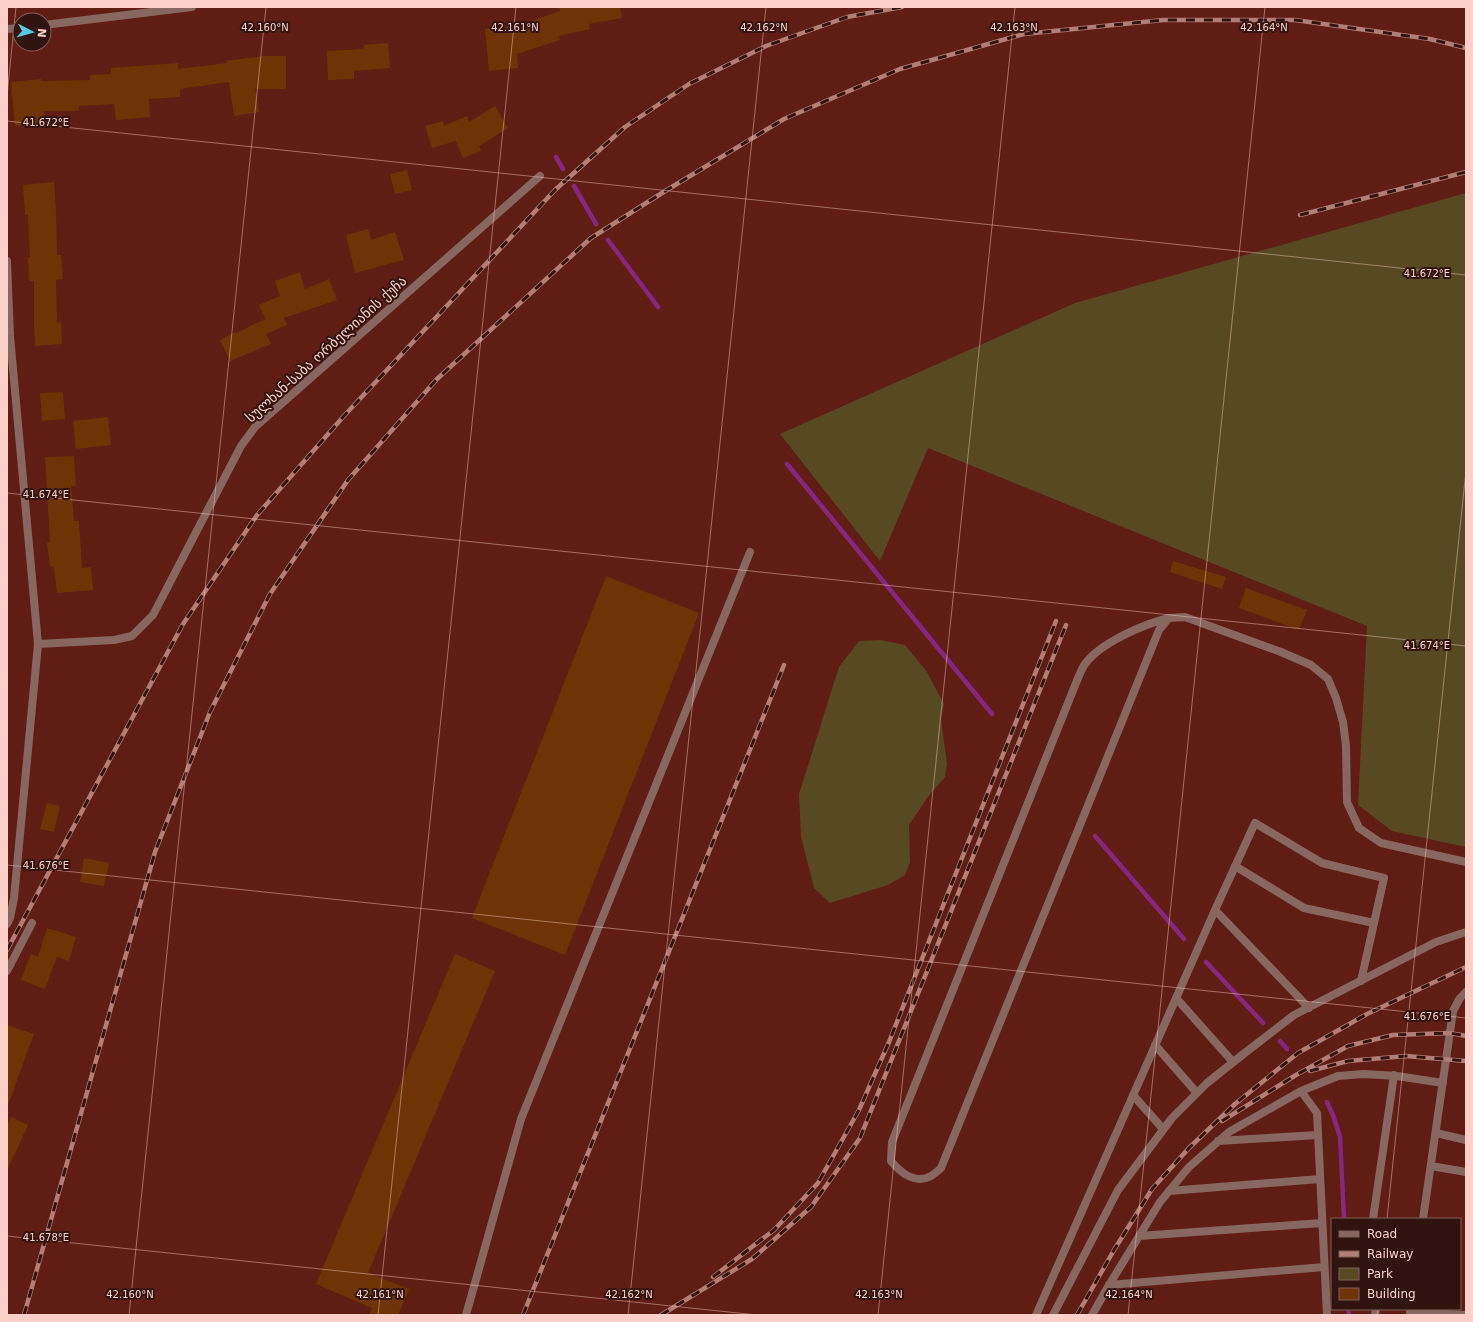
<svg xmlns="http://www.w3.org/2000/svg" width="1473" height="1322" font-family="'DejaVu Sans','Noto Sans Georgian',sans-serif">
<rect width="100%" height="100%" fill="#5f1d13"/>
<path fill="#574a23" d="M1466 193V847L1392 831 1358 805 1367 626 928 448 880 561 780 434 1075 303Z
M880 640 905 645 927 672 944 704 941 720 947 764 945 777 927 798 909 825 910 862 905 875 888 885 830 903 814 888 801 837 799 794 839 667 859 641Z"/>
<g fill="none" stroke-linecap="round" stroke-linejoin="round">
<path stroke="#882681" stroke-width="4.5" d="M556 157 563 169
M574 186 596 224
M608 240 658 307
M787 464 992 714
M1095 836 1184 939
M1206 962 1263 1023
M1280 1041 1287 1049
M1327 1102 1334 1118 1340 1137 1344 1219
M1348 1309 1349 1315"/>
</g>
<path fill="#6f3406" d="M559 7H620L622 18 589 24 590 29 559 36 560 40 517 54 518 68 489 71 485 29 520 25 560 11Z
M388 43 390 68 354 71V79L328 80 327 51 364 49V45Z
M263 56H286V89H255L259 112 234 116 229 82 180 89V97L149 99 150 117 116 120 114 104 79 106V111H44L45 123 15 126 11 82 41 79V81L90 80V75L111 74V68L178 63V69L227 63 226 61Z
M495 106 508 128 479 146 481 151 463 158 456 141 432 148 425 126 443 121 444 126 467 116 469 122Z
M407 170 412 190 395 194 390 174Z
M54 182 56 212 57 255H61L63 279 56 280 57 323 61 322 62 344 35 346 34 324V281H29L28 257H30L28 215H25L23 185Z
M368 229 371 240 395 232 404 260 355 273 346 235Z
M300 272 305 289 329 279 337 300 284 318 287 325 266 334 271 344 230 361 220 340 235 332 236 333 265 319 259 305 280 296 275 281Z
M63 392 65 419 42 421 40 393Z
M108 417 111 445 76 449 73 421Z
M74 456 76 486H71L74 521H79L82 568 91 567 93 590 57 593 54 566 50 567 47 543 50 542 45 457Z
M1173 561 1226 577 1222 589 1170 572Z
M606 576 699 613 565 955 472 918Z
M1246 588 1307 610 1299 630 1239 608Z
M47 803 60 806 54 832 40 829Z
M84 858 109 863 104 886 80 882Z
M47 928 76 937 69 961 57 957 45 989 21 980 31 954 38 957Z
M455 954 495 971 368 1273 409 1289 398 1315H369L372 1308 316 1284Z
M7 1025 34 1034 8 1105 7 1104Z
M11 1117 28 1125 7 1171V1126Z"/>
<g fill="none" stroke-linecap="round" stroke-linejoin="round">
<path stroke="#886760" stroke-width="8" d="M1169 618C1144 624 1100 643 1085 664 1082 668 1080 674 1078 678L892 1142 891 1161C900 1172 915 1185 931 1176 934 1174 938 1171 941 1168L1159 630 1169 618 1185 617 1281 652
M1235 866 1304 908 1374 923 1361 981
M1215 910 1309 1008
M7 971 32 923
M1176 998 1233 1062
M1155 1045 1197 1093
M1301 1091 1317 1113 1327 1315
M1133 1095 1163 1129
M521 1119 750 552
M1436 1133 1466 1140
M1218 1141 1318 1135
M1431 1166 1466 1172
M1169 1191 1320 1179
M1373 1219 1394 1075
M1423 1219 1453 1011 1460 998 1466 992
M1139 1236 1322 1223
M1109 1285 1324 1267
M1410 1312 1466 1315
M1036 1315 1215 910 1255 823 1322 863 1384 878 1374 923
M1053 1315 1118 1190 1172 1118 1207 1083 1246 1052 1294 1015 1436 942 1466 932
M1092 1315 1109 1285 1160 1202 1189 1167 1229 1132 1301 1091 1338 1076 1364 1074 1397 1076 1443 1083
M1375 1315 1376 1309"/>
<path stroke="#886760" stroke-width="8" d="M44 25 192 7
M7 29 20 28
M7 261 10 336 38 644 14 898 10 918 7 924
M38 644 114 640 132 636 153 615 241 446 255 427 540 176
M1281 652 1311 665 1328 679 1336 698 1343 722 1346 746 1347 802 1359 828 1381 843 1466 862
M466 1315 521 1119"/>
<g stroke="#b37e75" stroke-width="4.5">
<path id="rail" d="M1300 215 1466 172
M7 950 183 624 257 515 343 417 555 190 625 127 689 84 766 46 847 17 902 7
M1310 1071 1348 1061 1406 1056 1466 1061
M1222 1121 1296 1075 1348 1046 1393 1035 1450 1033 1466 1036
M713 1277 774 1230 818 1183 859 1110 889 1042 1056 621
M24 1315 155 852 210 712 270 594 348 480 437 379 591 238 662 193 784 119 900 69 1024 34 1163 20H1295L1430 39 1466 48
M523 1315 784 665
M661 1315 752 1259 811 1207 860 1138 1066 625
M1077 1315 1114 1250 1152 1189 1189 1148 1235 1104 1298 1053 1367 1014 1466 967"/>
</g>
<use href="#rail" stroke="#31140f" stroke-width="3" stroke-dasharray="9" stroke-linecap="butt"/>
</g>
<path fill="none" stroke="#fbd0c8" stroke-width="1" stroke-opacity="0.45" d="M7 96 16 7M7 121 1466 275M7 493 1466 646M7 865 1466 1018M1387 1219 1466 471M7 1236 757 1315M129 1315 266 7M378 1315 516 7M628 1315 766 7M878 1315 1015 7M1128 1315 1265 7M1377 1315 1378 1309"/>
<g text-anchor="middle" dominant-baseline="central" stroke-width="4" stroke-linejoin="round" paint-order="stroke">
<g font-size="14" fill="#fbd0c8" stroke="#31140f">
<text transform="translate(326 349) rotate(-42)">სულხან-საბა ორბელიანის ქუჩა</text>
</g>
</g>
<g font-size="10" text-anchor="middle" fill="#fbd0c8" stroke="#31140f" stroke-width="4" stroke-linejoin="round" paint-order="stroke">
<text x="265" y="31">42.160°N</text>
<text x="515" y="31">42.161°N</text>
<text x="764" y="31">42.162°N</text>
<text x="1014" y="31">42.163°N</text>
<text x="1264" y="31">42.164°N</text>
<text x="46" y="126">41.672°E</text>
<text x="1427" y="277">41.672°E</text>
<text x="46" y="498">41.674°E</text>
<text x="1427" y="649">41.674°E</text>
<text x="46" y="869">41.676°E</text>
<text x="1427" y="1020">41.676°E</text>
<text x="46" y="1241">41.678°E</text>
<text x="130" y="1298">42.160°N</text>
<text x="380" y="1298">42.161°N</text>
<text x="629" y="1298">42.162°N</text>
<text x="879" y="1298">42.163°N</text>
<text x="1129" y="1298">42.164°N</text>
</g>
<rect width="1473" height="1322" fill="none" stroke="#fbd0c8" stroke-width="16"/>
<rect x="1331" y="1218" width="130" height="92" fill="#31140f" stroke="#825f59"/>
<rect x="1339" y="1231" width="20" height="6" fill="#886760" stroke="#825f59"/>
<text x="1367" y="1238" font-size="12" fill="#fbd0c8">Road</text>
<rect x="1339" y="1251" width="20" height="6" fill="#b37e75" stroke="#825f59"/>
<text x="1367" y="1258" font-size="12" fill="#fbd0c8">Railway</text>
<rect x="1339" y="1268" width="20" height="12" fill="#574a23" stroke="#825f59"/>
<text x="1367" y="1278" font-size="12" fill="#fbd0c8">Park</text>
<rect x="1339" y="1288" width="20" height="12" fill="#6f3406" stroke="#825f59"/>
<text x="1367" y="1298" font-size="12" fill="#fbd0c8">Building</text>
<g transform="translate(32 32) rotate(96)"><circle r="19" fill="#31140f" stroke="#825f59"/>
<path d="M0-3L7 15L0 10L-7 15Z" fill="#55cadf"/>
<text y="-6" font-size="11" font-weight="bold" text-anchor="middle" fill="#fbd0c8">N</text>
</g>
</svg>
